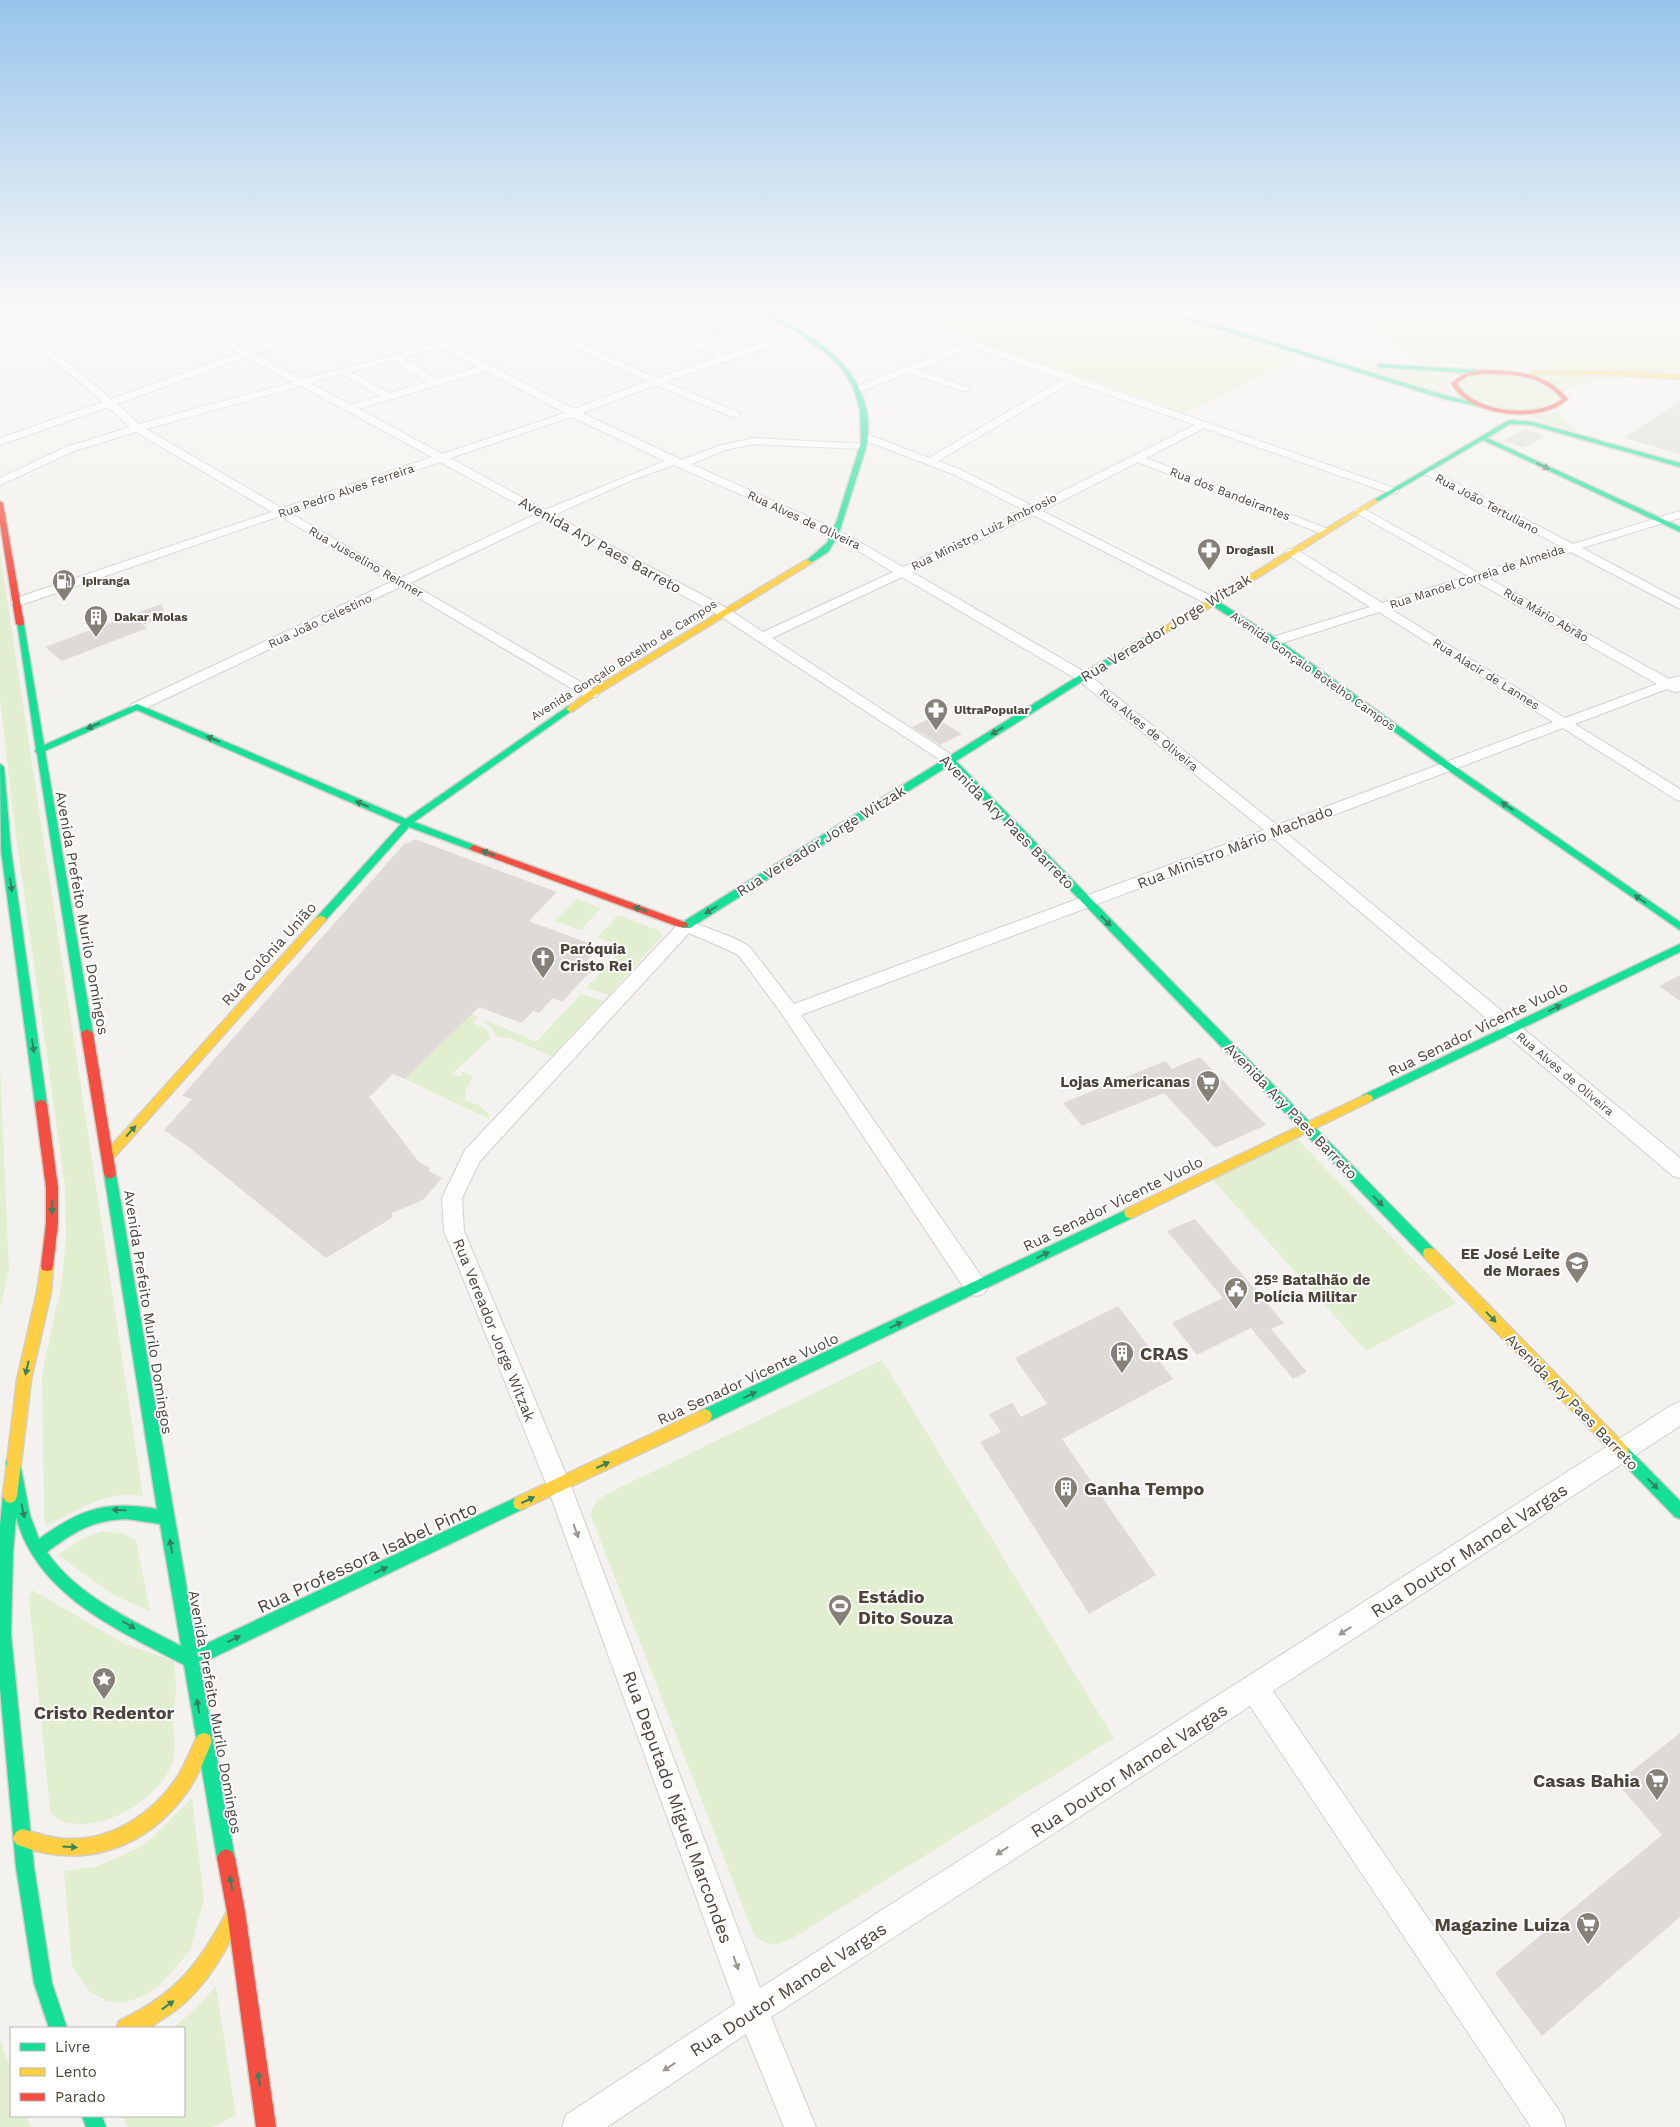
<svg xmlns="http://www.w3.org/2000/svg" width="1680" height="2127" font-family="'Work Sans',sans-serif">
<rect width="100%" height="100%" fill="#f4f2ee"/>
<path fill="#e1eecf" d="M883 308H1142L1302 358 1185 413Z
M1315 308H1680V372L1417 363 1391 342 1398 341 1391 338H1385L1350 315Z
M1356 366 1456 375 1446 384 1450 391 1456 397Z
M1493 374C1515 377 1537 378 1554 393L1555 399C1543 413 1499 410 1482 403 1474 399 1467 391 1460 386 1465 374 1482 376 1493 374Z
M1600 376 1649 378C1621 378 1588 376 1564 393L1538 377Z
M1558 411 1566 423 1584 435 1529 416Z
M0 552 143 1496C107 1489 77 1511 46 1526L44 1514 42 1374 62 1281 66 1237 65 1186 14 821 0 700Z
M576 899 601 908 580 930 554 921Z
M618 915 660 931 662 936 609 995 586 988 624 947 597 937Z
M581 994 603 1001 552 1056 509 1038 498 1037 490 1026 484 1023 486 1020 536 1042Z
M471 1014 478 1017 473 1023C481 1027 490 1027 490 1039L453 1073 460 1077 463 1074 461 1071 473 1076 465 1092V1100L479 1105 489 1114V1119L405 1079Z
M0 1065 9 1270 0 1309Z
M1296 1138 1456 1303 1366 1351 1211 1178Z
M882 1360 1114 1738 796 1936C777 1946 772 1949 754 1935L591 1516C592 1503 599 1498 611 1492Z
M103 1531 125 1534 136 1541 150 1611 113 1595 58 1555 81 1539Z
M32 1590 125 1644 174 1661C175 1670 176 1679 176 1688 176 1699 173 1711 173 1722 174 1736 177 1750 172 1764 158 1800 100 1835 62 1821 57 1819 53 1815 50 1811L29 1598Z
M192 1798 204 1899 190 1951 161 1984 143 1996 123 2003 107 2001 89 1991 72 1966 64 1871 95 1867 143 1846Z
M216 1986 236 2116 212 2127H128L123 2116H184V2028H173L196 2008Z
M0 2040 11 2071V2116H27L31 2127H0Z"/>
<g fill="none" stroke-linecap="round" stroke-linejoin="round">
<path stroke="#c0ddf1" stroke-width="3" d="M649 308 667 315 699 320 720 335"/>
</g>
<path fill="#dedbd6" d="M1680 400V454L1624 438Z
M1524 429 1545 436 1523 448 1504 440Z
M161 604 166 616 143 625 147 628 62 661 45 647Z
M934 717 962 734 940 745 912 727Z
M415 839 557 892 529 921 599 947 581 967 591 971 562 1002 553 998 539 1013 533 1011 522 1023 479 1007 405 1079 393 1074 369 1097 419 1162 430 1168 429 1171 442 1178 423 1200 392 1213V1218L326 1258 190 1148 164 1130 192 1099 182 1096 405 843H409Z
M1680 975V1001L1659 986Z
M1200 1057 1266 1125 1215 1148 1164 1093 1082 1126 1063 1103 1165 1061 1172 1069Z
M1195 1219 1284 1323 1271 1329 1307 1372 1293 1379 1251 1328 1197 1355 1172 1323 1223 1298 1167 1231Z
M1118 1306 1173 1379 1062 1439 1156 1575 1089 1614 980 1442 1001 1432 989 1414 1012 1403 1021 1417 1047 1404 1015 1358Z
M1680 1733V1917L1542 2036 1495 1973 1662 1835 1617 1783Z"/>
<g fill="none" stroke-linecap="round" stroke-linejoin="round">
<g stroke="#d2d0cb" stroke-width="2">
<path id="street" d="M127 308H146L28 334 75 368 111 399 239 353 157 308H168L248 350 365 308H378L255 354 303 379 436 344 387 308H397L445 342 523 323 499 308H510L532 320 580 308H596L539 324 656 378 717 358 646 321 611 308C651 308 690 337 725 355L865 308H879L1397 489 1399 491 1397 493H1389L1204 428 1146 458 1328 529 1330 531 1328 533H1320L1138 462 1042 511 1217 599 1219 602 1217 605H1209L1033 515 912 572 1088 674 1277 825 1553 722 1379 612 1279 644H1269L1267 641 1269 638 1370 607 1288 555 1286 552 1288 549H1296L1382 603 1468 576 1356 513 1354 511 1356 509H1364L1479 573 1562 547 1423 473 1422 471 1427 468 1573 544 1680 511V518L1582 548 1680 600V609L1571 552 1488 578 1669 679 1680 676V691L1675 692 1667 689 1575 724 1680 789V801L1675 799 1563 728 1286 833 1680 1158V1178L1673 1176 1273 838 801 1015 984 1280 987 1287 984 1294 976 1296 968 1294 784 1017 746 965 737 954 689 933 480 1161 462 1198 464 1231 571 1486 760 1988 1672 1405 1680 1402V1426L1273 1691 1562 2115 1566 2127H1531L1250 1706 771 2017 816 2127H784L746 2034 607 2127H562L566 2115 735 2004 547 1486 444 1231 442 1198 465 1150 680 922 686 920 692 922 734 938 749 946 794 1004 1264 830 1078 680 902 577 772 638 955 757 957 760 955 763H945L720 616 545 519 410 583 596 691 598 694 596 697H586L400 587 142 710H132L130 707 132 704 391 582 280 516 21 605H13L11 602 13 599 272 512 136 432 74 451 0 485V478L66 447 130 427 108 407 0 445V438L103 402 68 372 18 336 0 340V334L12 332 0 324V317L22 330ZM873 312 963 344 855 387V391H861L909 373 963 391H969V387L918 370 971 347 1063 379 929 458 869 435H861L860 437 861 439 953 474 1024 510 903 567 840 531 691 464 725 450 753 444 862 449 867 446 866 444 753 438 718 446 682 460 582 413 656 385 732 417H740V413L665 382 724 362H730L731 360ZM529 326 647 381 574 409 452 345ZM442 348 478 367 437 379 402 358ZM246 357 293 382 139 424 117 404ZM393 360 428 382 389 393 351 372ZM485 371 565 413 442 454 359 409ZM342 374 380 396 351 405 310 383ZM1072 382 1195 425 1033 506 961 470 938 461ZM301 386 432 457 282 508 146 429ZM572 417 665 461 545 510 450 458ZM440 462 536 514 401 578 290 513ZM674 465 832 535 893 572 763 632 730 610 554 515 632 480ZM1477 582 1657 684 1565 718 1391 609Z"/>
</g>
<g stroke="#d3cfc5" stroke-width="3">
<path id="fast" d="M750 308C762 308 774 316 785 322 834 347 879 387 866 448L838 536 828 552 809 564 805 562 827 543 837 520 861 442 860 410 853 387 843 370 829 355 793 330Z
M1152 308H1161L1447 396 1485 405 1482 407 1444 399Z
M1379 364 1478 370 1481 372 1478 374 1377 367Z
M1509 420 1533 422 1680 463V467L1531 425 1510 424 1487 438 1680 527V532L1483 440 1377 502 1372 501Z
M1210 600H1216L1277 639 1451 764 1680 922V930L1445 768 1271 643 1210 604Z
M17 622 24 624 44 745 137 704 406 819 567 707 570 706 574 709 414 822 477 846V850H471L409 827 325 921 321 922 316 919 317 917 401 824 137 710 45 751 93 1033 87 1037 81 1033 37 753 35 751 36 749Z
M1159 629 1166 631 1086 679 956 761 1434 1249 1435 1253 1434 1257 1429 1258 1424 1257 950 765 690 928H682L678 925 1080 675Z
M0 764 4 767 11 850 47 1104 45 1107H37L35 1104 1 850Z
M1680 944V952L1371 1101H1363L1361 1098 1363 1095Z
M110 1169 114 1171 116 1174 197 1648 515 1498 520 1496 525 1498 527 1503 525 1508 200 1664 235 1858 232 1864 226 1867 220 1864 217 1858 184 1665C119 1630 37 1596 16 1517L13 1554 11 1634 34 1867 52 1983 67 2028H49L34 1983 16 1867 0 1688V1525L3 1496 5 1491 10 1489 6 1463 8 1458 13 1456 18 1458 20 1463 30 1515 39 1539C80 1509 106 1500 157 1509L104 1174 106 1171ZM127 1519 160 1524 181 1646C134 1621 78 1597 47 1552 74 1532 92 1520 127 1519Z
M1130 1208 1134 1209 1136 1213 1134 1217 710 1421 705 1423 700 1421 698 1416 700 1411Z
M1622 1445 1627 1447 1680 1501V1519L1675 1517 1617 1457 1615 1452 1617 1447Z
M82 2116H102L106 2127H86Z"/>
</g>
<g stroke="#d3cfc5" stroke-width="3">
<path id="slow" d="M1532 371H1614L1680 375V379L1614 375 1530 374Z
M1375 499 1378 501 1377 502 1216 604 1165 633 1158 631Z
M806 560 813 562 594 696 573 711 570 712 566 709 588 692Z
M321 916 325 917 326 919 325 921 112 1160H104L102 1157 104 1154 317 917Z
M1367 1094 1371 1095 1373 1098 1371 1101 1134 1217 1130 1218 1126 1217 1124 1213 1126 1209Z
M1429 1248 1434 1249 1627 1447 1629 1452 1627 1457 1622 1459 1617 1457 1424 1257 1423 1253 1424 1249Z
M47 1261 52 1262 53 1266 51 1292 31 1380 17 1496 15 1501 10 1503 5 1501 3 1496 17 1380 37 1292 41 1266 42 1262Z
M705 1409 710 1411 712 1416 710 1421 525 1508 520 1510 515 1508 513 1503 515 1498Z
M204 1733 210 1735 212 1741C205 1758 198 1777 187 1792 146 1849 81 1871 16 1844L13 1838 16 1832 22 1829C37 1833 52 1839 67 1839 112 1841 154 1813 178 1776 186 1763 191 1749 198 1735Z
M236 1903 242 1906 245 1912 242 1918C223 1956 202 1995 164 2018 159 2021 154 2026 148 2028 139 2030 126 2028 117 2028L119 2021C177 1994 201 1962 230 1906Z"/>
</g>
<g stroke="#d3cfc5" stroke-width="3">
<path id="jam" d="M1481 370C1513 370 1546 372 1568 399 1542 425 1468 417 1451 383L1464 374ZM1481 374C1511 374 1541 374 1562 399 1538 419 1472 413 1457 383L1468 376Z
M0 501 3 503 24 624 20 626 16 624 0 524Z
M474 845 687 923 688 925 687 927H679L471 850 469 848Z
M87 1029 93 1033 116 1174 114 1177 110 1179 106 1177 104 1174 81 1033Z
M41 1100 45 1101 47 1104 58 1188V1223L53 1266 52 1270 47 1271 42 1270 41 1266 46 1223V1188L35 1104 37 1101Z
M226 1849 232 1852 235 1858 245 1912 276 2127H256L227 1912 217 1858 220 1852Z"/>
</g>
<use href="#street" fill="#fdfdfc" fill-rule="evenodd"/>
<use href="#fast" fill="#16e098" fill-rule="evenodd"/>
<use href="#slow" fill="#ffcf43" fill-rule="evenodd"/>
<use href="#jam" fill="#f24e42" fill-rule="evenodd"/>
</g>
<defs><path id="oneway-solid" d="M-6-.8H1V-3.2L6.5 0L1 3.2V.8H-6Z" transform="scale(1.25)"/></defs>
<g fill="#36825f">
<use href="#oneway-solid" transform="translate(1543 466) rotate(25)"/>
<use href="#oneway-solid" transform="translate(93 726) rotate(156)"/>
<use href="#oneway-solid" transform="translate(997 731) rotate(148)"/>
<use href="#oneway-solid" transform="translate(213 739) rotate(-157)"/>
<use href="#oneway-solid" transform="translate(362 804) rotate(-157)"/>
<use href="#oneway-solid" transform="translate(1507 806) rotate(-145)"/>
<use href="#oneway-solid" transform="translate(488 853) rotate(-160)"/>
<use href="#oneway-solid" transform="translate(11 885) rotate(82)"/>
<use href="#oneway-solid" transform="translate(1640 899) rotate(-145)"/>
<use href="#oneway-solid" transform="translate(640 909) rotate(-160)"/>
<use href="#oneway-solid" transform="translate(711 910) rotate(148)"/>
<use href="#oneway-solid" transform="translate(1106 921) rotate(46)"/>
<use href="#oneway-solid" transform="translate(1555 1008) rotate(-26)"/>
<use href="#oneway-solid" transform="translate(33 1046) rotate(82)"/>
<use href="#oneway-solid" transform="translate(131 1131) rotate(-48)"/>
<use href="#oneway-solid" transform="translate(1378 1201) rotate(46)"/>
<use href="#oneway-solid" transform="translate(52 1207) rotate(90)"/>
<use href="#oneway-solid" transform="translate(1043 1255) rotate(-26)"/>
<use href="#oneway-solid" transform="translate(1491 1317) rotate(46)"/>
<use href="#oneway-solid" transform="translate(896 1325) rotate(-25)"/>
<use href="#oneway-solid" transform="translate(27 1368) rotate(103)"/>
<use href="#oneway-solid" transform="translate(750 1395) rotate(-25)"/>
<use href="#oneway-solid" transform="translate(603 1465) rotate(-25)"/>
<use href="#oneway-solid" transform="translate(1653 1484) rotate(45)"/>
<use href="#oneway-solid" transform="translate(528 1500) rotate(-25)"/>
<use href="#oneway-solid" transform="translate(119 1510) rotate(-179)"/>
<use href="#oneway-solid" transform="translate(23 1511) rotate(78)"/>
<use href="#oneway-solid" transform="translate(171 1546) rotate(-100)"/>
<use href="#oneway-solid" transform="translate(381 1570) rotate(-25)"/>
<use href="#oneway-solid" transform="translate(129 1625) rotate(31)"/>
<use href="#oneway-solid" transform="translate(234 1639) rotate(-25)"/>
<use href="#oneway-solid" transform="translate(198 1706) rotate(-99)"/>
<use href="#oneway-solid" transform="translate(70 1847) rotate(3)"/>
<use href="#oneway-solid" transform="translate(231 1883) rotate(-101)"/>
<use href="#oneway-solid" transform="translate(168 2005) rotate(-36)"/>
<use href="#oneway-solid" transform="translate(259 2079) rotate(-98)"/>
</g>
<g fill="#9b9791">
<use href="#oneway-solid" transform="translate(576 1531) rotate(70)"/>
<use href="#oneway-solid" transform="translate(1345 1631) rotate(147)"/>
<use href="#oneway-solid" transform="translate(1002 1851) rotate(147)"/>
<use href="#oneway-solid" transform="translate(736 1963) rotate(70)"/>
<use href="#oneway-solid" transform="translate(669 2067) rotate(147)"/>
</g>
<linearGradient id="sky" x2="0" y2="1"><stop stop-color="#98c4ec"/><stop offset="0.51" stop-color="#faf9f7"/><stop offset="1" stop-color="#faf9f7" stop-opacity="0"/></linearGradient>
<rect width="1680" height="606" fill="url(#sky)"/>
<defs>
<g id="pharmacy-pin" transform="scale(1.25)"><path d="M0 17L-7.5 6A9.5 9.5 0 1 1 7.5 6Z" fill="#868178" stroke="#fff"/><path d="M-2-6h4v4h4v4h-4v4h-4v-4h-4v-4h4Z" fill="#fff"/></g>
<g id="fuel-pin" transform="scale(1.25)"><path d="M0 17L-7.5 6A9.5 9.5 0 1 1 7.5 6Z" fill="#868178" stroke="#fff"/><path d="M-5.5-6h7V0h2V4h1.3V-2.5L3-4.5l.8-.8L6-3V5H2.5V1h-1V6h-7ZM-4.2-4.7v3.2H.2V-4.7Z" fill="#fff"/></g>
<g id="building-pin" transform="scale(1.25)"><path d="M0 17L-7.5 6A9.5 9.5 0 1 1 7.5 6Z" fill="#868178" stroke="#fff"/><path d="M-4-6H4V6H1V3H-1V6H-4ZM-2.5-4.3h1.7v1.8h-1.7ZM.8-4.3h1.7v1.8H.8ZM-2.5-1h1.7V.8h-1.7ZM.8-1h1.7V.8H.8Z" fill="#fff"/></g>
<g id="church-pin" transform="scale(1.25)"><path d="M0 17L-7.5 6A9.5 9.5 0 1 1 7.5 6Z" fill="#868178" stroke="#fff"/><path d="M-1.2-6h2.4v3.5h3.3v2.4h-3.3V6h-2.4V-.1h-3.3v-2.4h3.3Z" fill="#fff"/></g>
<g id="supermarket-pin" transform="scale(1.25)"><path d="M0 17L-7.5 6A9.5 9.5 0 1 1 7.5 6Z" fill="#868178" stroke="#fff"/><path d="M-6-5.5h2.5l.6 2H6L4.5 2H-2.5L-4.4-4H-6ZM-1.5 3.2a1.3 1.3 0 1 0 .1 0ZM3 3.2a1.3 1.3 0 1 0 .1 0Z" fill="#fff"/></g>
<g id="school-pin" transform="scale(1.25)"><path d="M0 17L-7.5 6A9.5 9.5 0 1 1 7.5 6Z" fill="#868178" stroke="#fff"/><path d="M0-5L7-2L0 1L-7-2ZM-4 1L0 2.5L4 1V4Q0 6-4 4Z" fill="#fff"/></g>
<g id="civic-pin" transform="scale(1.25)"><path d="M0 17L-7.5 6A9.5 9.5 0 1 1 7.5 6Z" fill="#868178" stroke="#fff"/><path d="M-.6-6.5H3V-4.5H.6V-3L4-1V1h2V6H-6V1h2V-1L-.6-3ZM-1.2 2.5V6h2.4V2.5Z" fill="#fff"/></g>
<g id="stadium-pin" transform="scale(1.25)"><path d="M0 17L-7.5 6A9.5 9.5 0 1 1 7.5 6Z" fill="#868178" stroke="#fff"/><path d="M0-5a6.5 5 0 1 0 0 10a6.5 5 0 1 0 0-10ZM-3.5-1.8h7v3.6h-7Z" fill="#fff"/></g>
<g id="sight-pin" transform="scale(1.25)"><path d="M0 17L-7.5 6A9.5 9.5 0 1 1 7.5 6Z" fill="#868178" stroke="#fff"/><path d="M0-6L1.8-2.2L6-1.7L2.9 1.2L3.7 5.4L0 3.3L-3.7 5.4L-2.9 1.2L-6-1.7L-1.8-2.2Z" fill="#fff"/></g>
</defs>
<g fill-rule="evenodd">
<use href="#pharmacy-pin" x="1209" y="550"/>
<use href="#fuel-pin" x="64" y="581"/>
<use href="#building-pin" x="96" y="617"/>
<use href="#pharmacy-pin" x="936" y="710"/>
<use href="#church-pin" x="543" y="958"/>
<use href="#supermarket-pin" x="1208" y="1082"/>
<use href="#school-pin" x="1577" y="1263"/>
<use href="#civic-pin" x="1236" y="1289"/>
<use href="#building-pin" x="1122" y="1353"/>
<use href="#building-pin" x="1066" y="1488"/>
<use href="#stadium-pin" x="840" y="1606"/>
<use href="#sight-pin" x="104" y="1679"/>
<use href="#supermarket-pin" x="1657" y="1780"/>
<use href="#supermarket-pin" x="1588" y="1924"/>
</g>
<g text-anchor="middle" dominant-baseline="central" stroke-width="4" stroke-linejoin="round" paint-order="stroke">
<g font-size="12" fill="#4b4439" stroke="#fff">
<text transform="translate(346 491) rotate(-19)">Rua Pedro Alves Ferreira</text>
<text transform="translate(1230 494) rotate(21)">Rua dos Bandeirantes</text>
<text transform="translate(1487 504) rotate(28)">Rua João Tertuliano</text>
<text transform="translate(804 520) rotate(25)">Rua Alves de Oliveira</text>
<text transform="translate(984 532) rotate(-26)">Rua Ministro Luiz Ambrosio</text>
<text transform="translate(366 562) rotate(30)">Rua Juscelino Reinner</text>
<text transform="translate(1477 577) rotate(-18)">Rua Manoel Correia de Almeida</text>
<text transform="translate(1546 615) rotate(30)">Rua Mário Abrão</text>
<text transform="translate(320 621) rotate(-25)">Rua João Celestino</text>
<text transform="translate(624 660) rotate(-32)">Avenida Gonçalo Botelho de Campos</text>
<text transform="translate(1313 671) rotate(35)">Avenida Gonçalo Botelho Campos</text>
<text transform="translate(1486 674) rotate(32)">Rua Alacir de Lannes</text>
<text transform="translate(1149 730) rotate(39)">Rua Alves de Oliveira</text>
<text transform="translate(1565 1074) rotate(40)">Rua Alves de Oliveira</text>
</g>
<g font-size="12" font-weight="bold" fill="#4b4439" stroke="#fff" text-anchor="start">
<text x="1226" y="550">Drogasil</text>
<text x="82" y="581">Ipiranga</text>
<text x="114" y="617">Dakar Molas</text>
<text x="954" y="710">UltraPopular</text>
</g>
<g font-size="15" fill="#4b4439" stroke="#fff">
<text transform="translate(600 545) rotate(29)">Avenida Ary Paes Barreto</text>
<text transform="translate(1166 628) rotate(-31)">Rua Vereador Jorge Witzak</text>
<text transform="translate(1007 822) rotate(45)">Avenida Ary Paes Barreto</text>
<text transform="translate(821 841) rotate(-32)">Rua Vereador Jorge Witzak</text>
<text transform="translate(1235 847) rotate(-21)">Rua Ministro Mário Machado</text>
<text transform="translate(82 913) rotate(80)">Avenida Prefeito Murilo Domingos</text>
<text transform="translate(269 954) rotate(-48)">Rua Colônia União</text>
<text transform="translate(1478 1029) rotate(-26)">Rua Senador Vicente Vuolo</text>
<text transform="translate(1291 1111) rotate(46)">Avenida Ary Paes Barreto</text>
<text transform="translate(1113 1204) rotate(-26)">Rua Senador Vicente Vuolo</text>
<text transform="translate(148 1312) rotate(81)">Avenida Prefeito Murilo Domingos</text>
<text transform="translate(494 1330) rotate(68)">Rua Vereador Jorge Witzak</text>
<text transform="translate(748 1379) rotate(-25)">Rua Senador Vicente Vuolo</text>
<text transform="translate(1572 1402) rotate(46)">Avenida Ary Paes Barreto</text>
<text transform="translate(215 1712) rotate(80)">Avenida Prefeito Murilo Domingos</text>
</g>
<g font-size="15" font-weight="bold" fill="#4b4439" stroke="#fff" text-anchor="start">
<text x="560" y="949">Paróquia<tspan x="560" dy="17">Cristo Rei</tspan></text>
<text x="1190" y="1082" text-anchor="end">Lojas Americanas</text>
<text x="1560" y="1254" text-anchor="end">EE José Leite<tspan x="1560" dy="17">de Moraes</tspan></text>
<text x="1254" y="1280">25º Batalhão de<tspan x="1254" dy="17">Polícia Militar</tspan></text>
</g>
<g font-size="18" font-weight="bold" fill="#4b4439" stroke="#fff" text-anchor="start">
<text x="1140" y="1353">CRAS</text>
<text x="1084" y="1488">Ganha Tempo</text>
<text x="858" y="1596">Estádio<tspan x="858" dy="21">Dito Souza</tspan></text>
<text x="104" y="1712" text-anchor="middle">Cristo Redentor</text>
<text x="1640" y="1780" text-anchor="end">Casas Bahia</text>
<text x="1570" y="1924" text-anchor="end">Magazine Luiza</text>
</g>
<g font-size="18" fill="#4b4439" stroke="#fff">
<text transform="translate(1469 1550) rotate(-33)">Rua Doutor Manoel Vargas</text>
<text transform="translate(367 1557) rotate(-25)">Rua Professora Isabel Pinto</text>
<text transform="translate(1129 1770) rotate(-33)">Rua Doutor Manoel Vargas</text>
<text transform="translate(678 1807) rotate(70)">Rua Deputado Miguel Marcondes</text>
<text transform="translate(788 1989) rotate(-33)">Rua Doutor Manoel Vargas</text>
</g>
</g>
<rect x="10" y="2027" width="175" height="90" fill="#ffffff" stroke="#b7b4b0"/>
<rect x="20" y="2043" width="25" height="8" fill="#16e098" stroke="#b7b4b0"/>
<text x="55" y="2052" font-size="15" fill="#4b4439">Livre</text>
<rect x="20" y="2068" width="25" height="8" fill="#ffcf43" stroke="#b7b4b0"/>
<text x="55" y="2077" font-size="15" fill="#4b4439">Lento</text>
<rect x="20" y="2093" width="25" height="8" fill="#f24e42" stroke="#b7b4b0"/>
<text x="55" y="2102" font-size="15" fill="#4b4439">Parado</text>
</svg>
